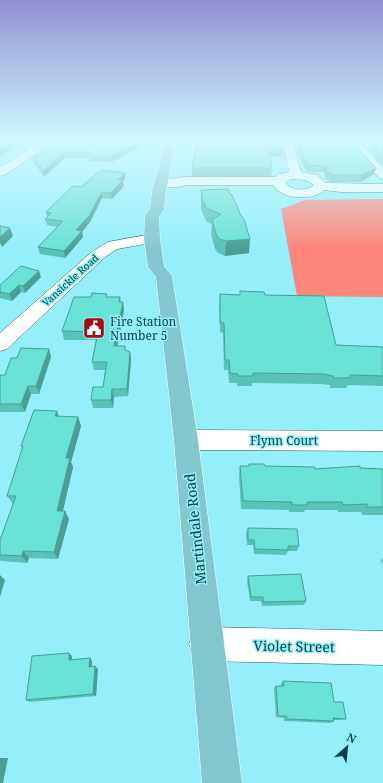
<svg xmlns="http://www.w3.org/2000/svg" width="383" height="783" font-family="'Noto Serif',serif">
<rect width="100%" height="100%" fill="#94effa"/>
<path fill="#fe857b" d="M383 199V297L297 296 281 209 305 200Z"/>
<g fill="none" stroke-linecap="round" stroke-linejoin="round">
<path stroke="#b55bb9" stroke-width="2.5" d="M222 147 229 140"/>
<g stroke="#20626a" stroke-width="1">
<path id="minor" d="M35 140H45C43 154 16 167 4 175L0 176V167C9 161 32 150 35 140Z
M74 140H85C90 145 104 140 111 140 103 151 82 153 74 142Z
M282 140H292L301 172 317 175 326 183 383 184V192H341L324 190C313 202 281 199 273 185H186C177 188 166 188 156 186L155 183 156 180C166 178 175 179 184 177H275L279 174 289 172ZM291 179 306 180 314 185C306 192 291 191 285 182Z
M346 140H357L383 168V179L379 178Z
M152 234 157 236 160 239 157 242 117 249 105 257 7 349 0 351V333L93 251 108 242Z
M186 430 383 431V451L186 450 177 447 174 440 177 433Z
M206 627 383 631V665L206 661 194 656 189 644 194 632Z"/>
</g>
<g stroke="#fff" stroke-width="1">
<path id="major" d="M166 140H176L166 191 164 210 159 216 160 239 164 266 172 276 198 440 242 783H202L174 440 156 277 148 267 144 239 145 215 150 209 152 191Z"/>
</g>
<use href="#minor" fill="#fff" fill-rule="evenodd"/>
<use href="#major" fill="#83c7ce" fill-rule="evenodd"/>
</g>
<path fill="#5ac2b6" d="M252 140H281L282 156 269 157 272 168 271 176H192V168L219 144H250V143H252Z
M383 144V166L370 152 372 145Z
M93 145 141 147 111 162 89 161V158H65L44 177 35 164 33 158Z
M298 146 374 174 360 182H330L329 180H326L324 172H307L297 153Z
M125 173V178L123 181 124 186 112 199 102 198 90 222 82 232 83 237 65 258 40 254 38 247 58 227 47 225 45 219 47 217 46 212 81 187Z
M228 189 249 253 225 256 218 253 215 249 211 234 212 224 206 221 201 209V190Z
M41 277 25 293 21 292 12 301 0 298V285Z
M240 291 265 295 336 345 383 347V386L348 385 346 388H330V385L321 384 252 383V386H237V383H229L228 370H224L223 333 220 332 219 304 220 294 240 295Z
M107 297H120L121 302H123L124 310 117 346 126 350 131 360 128 396 114 397 113 408H93L91 400 103 387 105 370H94L92 362 96 340H64L62 331Z
M49 349 51 357 39 394H31L25 412H0V375H5Z
M59 416 78 417 81 426 71 462 73 467 63 511H65L69 519 58 559 29 558 27 563 1 561 0 560V540L13 504 7 496 23 449 21 446Z
M249 464 265 466 315 469 360 468 383 469V515H362L361 512H338V510H305L304 512H289V510L241 509 239 475 240 466H249Z
M248 528 299 546 297 551H288L286 555 254 554 253 545H247L246 533Z
M383 558V566L381 560Z
M248 576 306 601 304 605 262 606 261 601H250L247 581Z
M72 656V660L92 661V667L95 666 98 669 96 696 30 702 26 700Z
M283 681 334 702 346 719 341 720H334V721L330 723 284 721V718L276 717 274 688 276 686H281V683Z"/>
<path fill="#4a9e94" d="M13 140H18L11 150 0 157V151Z
M141 140H143L141 147 111 162V156Z
M283 149 282 156 267 157 268 150Z
M64 152 65 158 44 177 43 171Z
M376 168 374 174 360 182 362 175Z
M125 173V178L123 181 124 186 112 199 111 193 118 180Z
M102 192V198L90 222 82 232 83 237 65 258 64 251 76 230Z
M10 228 13 236 2 247 0 243V237Z
M250 239 249 253 225 256 226 241Z
M39 271 41 277 25 293 23 286Z
M19 285 21 292 12 301 9 294Z
M123 302 124 310 116 354 114 346Z
M49 349 51 357 39 394 36 386Z
M130 352 131 360 128 396 127 389Z
M28 386 31 394 25 412 21 404Z
M112 389 114 397 113 408 111 400Z
M57 411 60 420 55 416Z
M78 417 81 426 71 462 73 467 61 519 57 511 66 458Z
M65 511 69 519 58 559 54 552Z
M23 551 29 558 27 563 22 556Z
M0 575 5 580 0 597Z
M69 653 72 656V663L69 660Z
M90 658 92 661V670L89 667Z
M95 666 98 669 96 696 93 694Z
M0 758H8L3 783H0Z"/>
<path fill="#69e1d4" stroke="#4a9e94" d="M0 140H13L9 145 0 151Z
M107 140H141V142L111 156H88L90 153 64 152 43 171 33 158 53 143 77 142 93 145 105 142Z
M198 140H219V144H250V143H254L253 140H281L283 149 268 150 272 168H192Z
M383 144V156L372 145Z
M298 146H356L376 168 362 175H331V173H327L326 166 308 165Z
M101 170 125 173 118 180H123L111 193 102 192 89 216 76 230 82 231 64 251 38 247 63 221 45 219 51 213 46 212 73 186 81 187Z
M228 189 230 194 232 195 241 216 244 219 250 239 226 241 219 239 216 234 212 220 221 214 206 208 201 196 203 195 201 190Z
M0 226 10 228 0 237Z
M21 266 39 271 23 286 19 285 9 294 0 292V285Z
M240 291 264 292 265 295 324 296 336 345 383 347V376L350 375V378H334L333 376 324 374 253 373V376H238V374L230 373 229 360H225L224 323 220 322V294L240 295Z
M92 293 107 294 106 297H120L119 302H123L114 346H125V350L130 352 127 389H112L111 400H91L93 387H103L107 362H92L98 332 62 331 74 297H91Z
M21 348 49 349 36 386H28L21 404H0V375H5L11 358H17Z
M34 410 57 411 55 416 78 417 66 458H70L57 511H65L54 552 23 551 22 556 0 555V540L16 496H7L23 446H21Z
M249 464H264L265 466 315 467V469L360 466V468L383 469V507H367V504L343 505 342 502H307V505H292V502L243 501 240 466H249Z
M248 528 297 529 299 546H288V550L255 549 254 540H248Z
M301 574 306 601 263 602V597H251L248 576Z
M69 653V660L90 658 89 667 95 666 93 694 26 700 32 656Z
M283 681 331 683 334 702H343L346 719 333 718 334 721 287 719 286 716H278L276 686H284Z"/>
<linearGradient id="sky" x2="0" y2="1"><stop stop-color="#9390d5"/><stop offset="0.56" stop-color="#cff8fd"/><stop offset="1" stop-color="#cff8fd" stop-opacity="0"/></linearGradient>
<rect width="383" height="250" fill="url(#sky)"/>
<defs>
<g id="civic-square" transform="scale(1.15)"><rect x="-9" y="-9" width="18" height="18" rx="4" fill="#a40b18" stroke="#94effa"/><path d="M-.6-6.5H3V-4.5H.6V-3L4-1V1h2V6H-6V1h2V-1L-.6-3ZM-1.2 2.5V6h2.4V2.5Z" fill="#fff"/></g>
</defs>
<g fill-rule="evenodd">
<use href="#civic-square" x="94" y="328"/>
</g>
<g text-anchor="middle" dominant-baseline="central" stroke-width="3" stroke-linejoin="round" paint-order="stroke">
<g font-size="10" fill="#084147" stroke="#94effa">
<text transform="translate(70 280) rotate(-42)">Vansickle Road</text>
</g>
<g font-size="12" fill="#084147" stroke="#94effa" text-anchor="start">
<text x="110" y="321">Fire Station<tspan x="110" dy="14">Number 5</tspan></text>
</g>
<g font-size="12" fill="#084147" stroke="#94effa">
<text x="284" y="440">Flynn Court</text>
</g>
<g font-size="14" fill="#084147" stroke="#94effa">
<text transform="translate(195 529) rotate(-96)">Martindale Road</text>
<text transform="translate(294 646) rotate(1)">Violet Street</text>
</g>
</g>
<g transform="translate(347 747) rotate(27)" stroke="#94effa" stroke-width="3" paint-order="stroke">
<path d="M0-3L7 15L0 10L-7 15Z" fill="#084147"/>
<text y="-6" font-size="11" font-weight="bold" text-anchor="middle" fill="#084147">N</text>
</g>
</svg>
